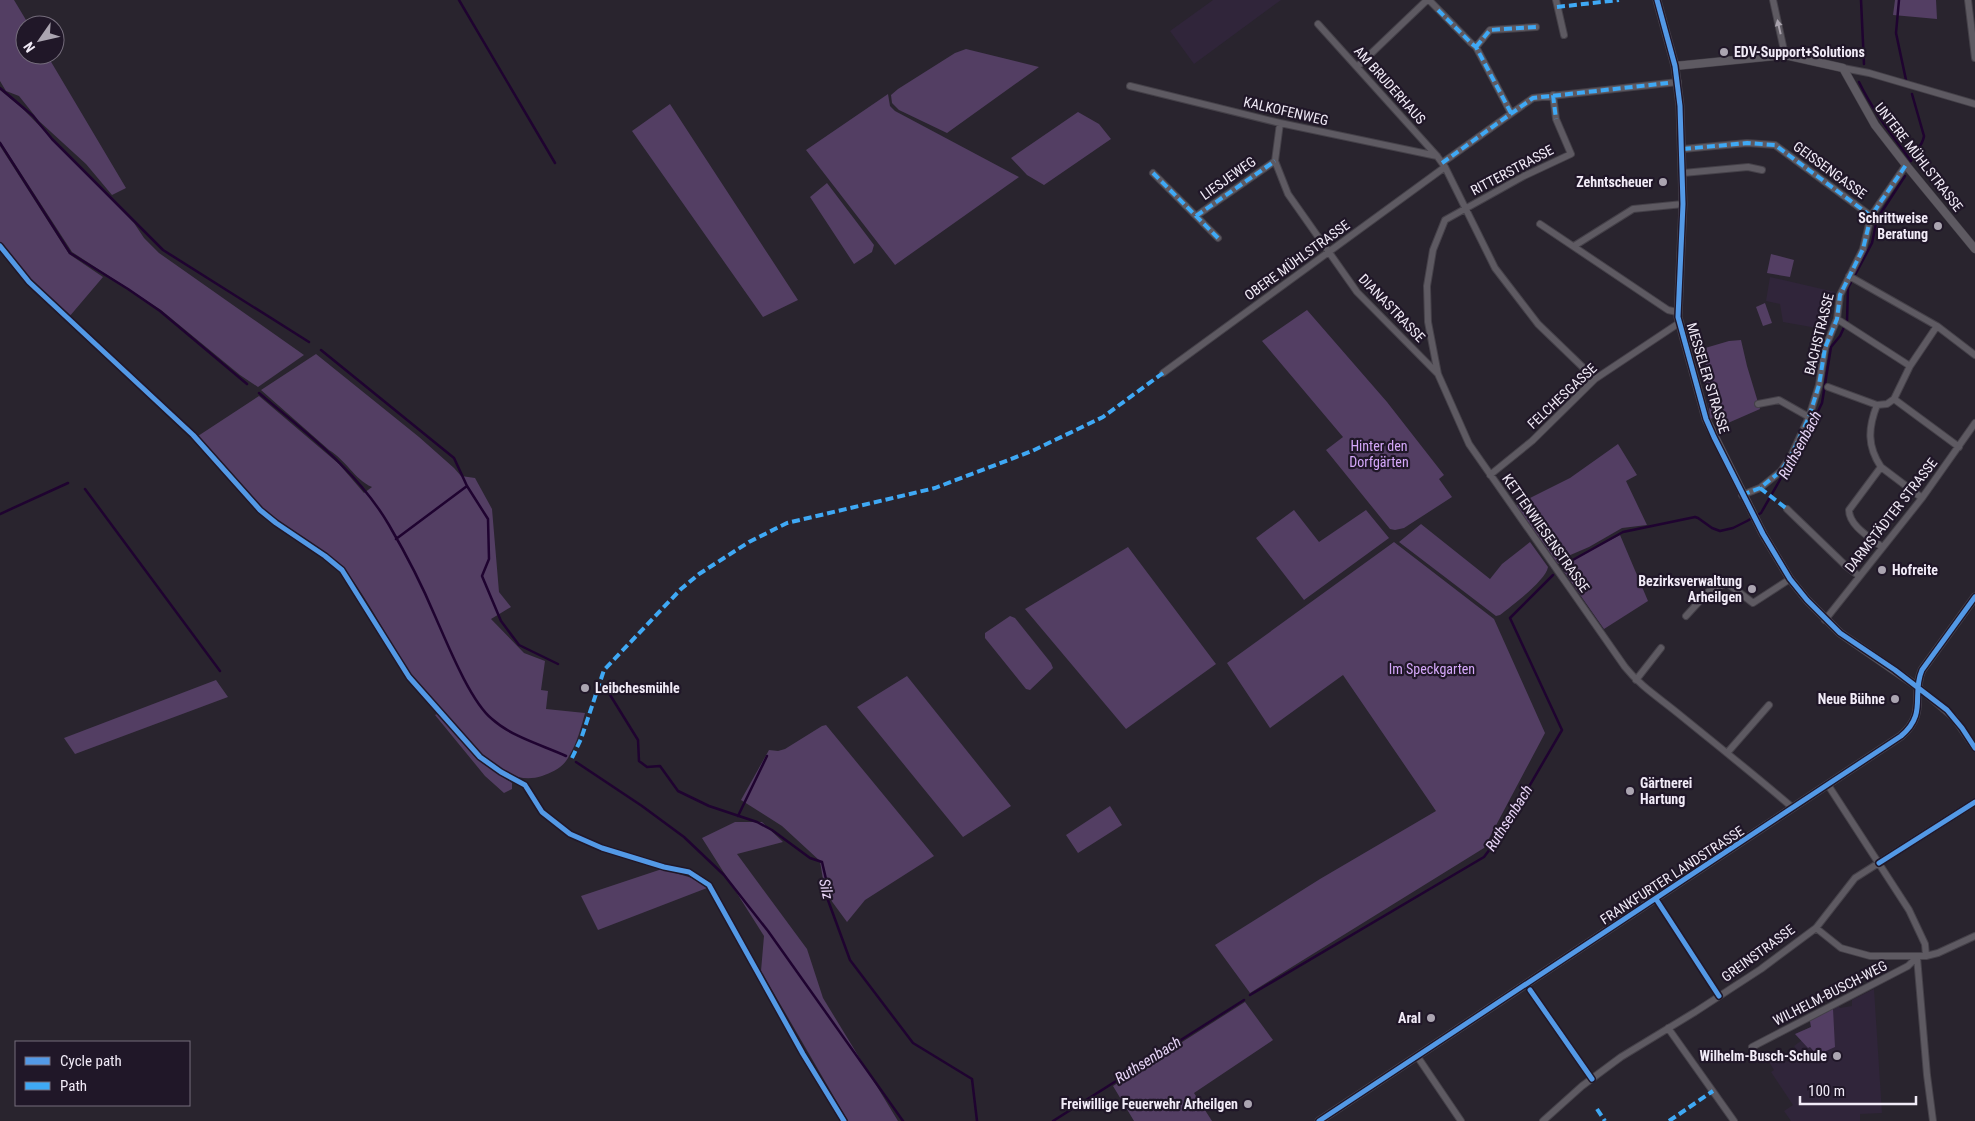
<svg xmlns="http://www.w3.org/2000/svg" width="1975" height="1121" font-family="'Roboto Condensed',sans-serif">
<rect width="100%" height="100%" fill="#29242e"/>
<path fill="#30253a" d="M1213 0H1281L1194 64 1170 31Z
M1770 277 1835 292 1828 330 1783 322 1780 304 1766 301Z
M1874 989 1882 1113 1860 1114V1121H1791L1784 1111 1793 1105 1771 1072 1774 1070 1769 1062 1781 1054 1787 1062 1799 1053 1794 1046 1802 1040 1795 1034 1811 1027 1810 1021 1839 1006 1840 1008 1852 1006V1000Z"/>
<path fill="#533e63" d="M0 0H14L29 25H25V55H47L126 188 112 195 86 164 39 121 19 96 6 91 0 81Z
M1895 0H1936L1937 19 1893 15Z
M966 49 1039 67 947 133 899 110 892 103 891 95 898 89 955 53Z
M0 90 22 108 71 158 134 223 144 238 159 253 304 355 258 387 240 375 161 310 72 252 0 141Z
M888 94 890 106 895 111 1019 177 895 265 806 150Z
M670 104 798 300 763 317 632 131Z
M1078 112 1099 124 1111 139 1044 185 1027 175 1011 158Z
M0 146 69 254 103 277 69 317 31 281 0 243Z
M827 183 874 245 872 252 854 264 810 197Z
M1771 254 1794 260 1790 277 1767 273Z
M1765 303 1772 323 1763 326 1756 307Z
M1307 310 1387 402 1444 475 1439 479 1452 497 1404 528 1395 530 1390 529 1326 450 1343 437 1262 341Z
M1741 340 1747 366 1760 409 1728 423 1724 415 1710 419 1708 396 1702 374 1707 371V366L1704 362H1699L1695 351 1729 341Z
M316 354 419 437 454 468 461 476 475 478 492 509 499 592 511 607 491 619 524 653 545 661 541 690 548 691 546 709 585 713C581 728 577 743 569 756 564 767 553 772 542 776 506 788 476 749 454 726 439 709 423 693 410 673 388 640 370 602 345 570 319 543 284 528 256 503 235 483 217 458 198 436L259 396 339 464 364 493 372 487C354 479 346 460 329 450L261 390Z
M1618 444 1637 475 1626 481 1647 525 1622 528 1589 547 1568 556 1558 564 1516 505 1570 478Z
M1294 510 1319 542 1366 510 1389 538 1304 600 1256 538Z
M1421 524 1490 579 1502 564 1530 542 1548 567C1546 580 1512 606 1500 615L1496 616 1399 542Z
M1620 535 1648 601 1604 629 1562 569 1573 559Z
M1394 542 1494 619 1545 733 1484 848 1250 993 1215 945 1320 879 1436 811 1343 675 1270 728 1227 663Z
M1128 547 1216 664 1126 729 1025 609Z
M1010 616 1015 618 1051 663 1053 668 1030 690 1026 689 985 638V633Z
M907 676 1011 806 963 837 857 707Z
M216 680 228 697 75 754 64 738Z
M437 714 481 762 512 783V789L504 793 485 776 435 715Z
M826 725 934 856 865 900 847 922 825 892 820 861 782 826 741 800 769 750 778 751 785 749 822 726Z
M1110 806 1122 825 1078 853 1066 835Z
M735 822H762L783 842 737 854 807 949 823 998 898 1121H848L761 971 764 936 702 838Z
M662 869 692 878 707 888 598 930 581 896Z
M1245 1002 1273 1040 1194 1093 1212 1121H1134L1113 1086Z
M1833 1009 1835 1047 1817 1055 1810 1047 1808 1048 1795 1034 1811 1027 1810 1021Z"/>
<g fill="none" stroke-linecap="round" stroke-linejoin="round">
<path stroke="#1f0330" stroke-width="2.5" d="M459 0 555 163
M1861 0 1864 64
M1899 0 1896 33 1906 80
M1859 82C1873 111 1892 135 1911 161
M0 88 33 116 52 139 163 250 309 342
M0 143 70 253 128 289 160 311 247 384
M1911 161C1915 152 1923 145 1924 136L1912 94
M321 350 454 458 467 486 488 519 489 559 482 576 501 621 519 645 558 664
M259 393C306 433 357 470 389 525 406 554 422 585 435 616 447 643 470 701 492 719 512 737 542 745 566 756
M85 489 220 671
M0 514 68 483
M396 539 467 486
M1562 566 1623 532 1695 517 1698 518 1712 528 1720 531 1733 528 1747 521 1761 513 1781 478 1797 455 1822 403 1831 347 1840 336 1847 321 1848 288 1872 243 1877 219 1905 176
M607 690 638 740 639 761 647 767 660 766 678 791 709 806 757 822 772 830 810 858 822 862 826 879 825 892 850 960 913 1043 972 1079 977 1121
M576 762 642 806 684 837 724 875 768 931 903 1121
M738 816 767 756
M1250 995 1484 857 1502 833 1562 730 1510 618 1553 575
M1053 1121 1244 1000"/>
<g stroke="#454149" stroke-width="8">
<path id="minor" d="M1429 0 1471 43 1476 47 1511 113
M1556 0 1564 35
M1773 0 1785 55
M1968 0 1975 58
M1318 24 1437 156 1445 167 1495 268 1538 324 1595 379
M1476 47 1490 30 1536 27
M1358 66 1427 0
M1843 68 1869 73 1975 104
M1130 86 1280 123 1437 156
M1553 95 1556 119 1571 154 1524 176 1445 220 1433 250 1427 286 1428 322 1438 374 1469 444 1625 667C1641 687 1661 699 1680 715 1718 746 1756 776 1793 808
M1280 123 1275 161 1288 194 1357 292 1437 373
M1683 149 1747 143 1775 145 1871 216
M1442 163 1533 98 1678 82
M1153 173 1218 238
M1683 173 1748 167 1762 170
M1196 216 1275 161
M1540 224 1668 310 1677 312
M1574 246 1633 209 1683 204
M1849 276 1937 326 1975 355
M1837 319 1910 366
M1163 373 1445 167
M1828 387 1877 405 1887 404 1894 399 1910 366 1937 326
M1894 399 1959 447
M1758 404 1779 400 1809 417
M1877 405C1868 428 1867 446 1881 467L1849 510C1849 526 1871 538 1882 547
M1881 467 1922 498
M1490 475 1532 441 1595 379 1679 323
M1742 495 1760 488 1781 471 1791 456 1809 417 1819 385 1825 348 1837 319 1840 295 1863 249 1871 216 1906 165
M1787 509 1845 565 1859 576
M1686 616 1708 592 1727 583 1753 603 1790 579
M1825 620 1922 498 1975 423
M1636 680 1661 648
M1918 687 1954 718 1975 748
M1727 753 1769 705
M1828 785 1909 910 1925 944 1926 956
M1816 928 1841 948 1870 956H1926L1938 953 1975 936
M1917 957 1927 1075 1933 1121
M1668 1028 1734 1121
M1752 1047 1908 966 1917 957
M1417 1056 1461 1121
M1543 1121 1582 1086 1621 1057 1695 1012 1761 969 1816 928 1855 878 1975 802"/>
</g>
<g stroke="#454149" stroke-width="9">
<path id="tertiary" d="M1657 0 1675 66 1680 106 1683 204 1678 317 1706 419 1763 534 1790 579 1807 600 1840 633 1918 687
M1675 66 1785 55 1843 68 1875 125 1906 165 1975 249
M1319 1121 1901 736C1928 713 1911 695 1922 670L1975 597"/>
</g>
<use href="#minor" stroke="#5e5a62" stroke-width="6"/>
<use href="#tertiary" stroke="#5e5a62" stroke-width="8"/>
<path stroke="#615e65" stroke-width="1" d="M1315 1121 1900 735C1925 712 1910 695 1921 670L1975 594"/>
<path stroke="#3fa9f5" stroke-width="4" stroke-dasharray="8 4" stroke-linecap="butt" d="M1557 7 1619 0
M1438 10 1471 43 1476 47 1511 113
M1476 47 1490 30 1536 27
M1553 95 1556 119
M1683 149 1747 143 1775 145 1871 216
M1442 163 1533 98 1668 83
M1153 173 1218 238
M1196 216 1275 161
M1760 488 1787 509
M1742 495 1760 488 1781 471 1791 456 1809 417 1819 385 1825 348 1837 319 1840 295 1863 249 1871 216 1906 165
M572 758 581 739 604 670 681 589 699 574 749 542 787 523 935 488 1032 451 1103 417 1163 373
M1597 1109 1605 1121
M1669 1121 1713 1091"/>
<g stroke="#201728" stroke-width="8">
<path id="cycleway" d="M1657 0 1675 66 1680 106 1683 204 1678 317 1706 419 1714 437 1763 534 1790 579 1807 600 1840 633 1895 670 1947 710 1962 728 1975 748
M0 246 29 282 193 435 260 510 276 523 325 556 342 570 409 677 480 757 501 772 525 785 542 812 570 834 602 848 664 867 689 872 709 885 803 1054 844 1121
M1879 863 1975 802
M1656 899 1719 996
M1530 990 1592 1079
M1319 1121 1901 736C1928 713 1911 695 1922 670L1975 597"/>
</g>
<use href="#cycleway" stroke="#5399e6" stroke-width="5"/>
</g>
<defs><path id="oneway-solid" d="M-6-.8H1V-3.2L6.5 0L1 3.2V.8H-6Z" transform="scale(1.25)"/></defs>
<use fill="#a8a2ac" href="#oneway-solid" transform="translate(1779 27) rotate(-103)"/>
<g fill="#aba5b1" stroke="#201728" stroke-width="2">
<circle cx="1724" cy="52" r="5"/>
<circle cx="1663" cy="182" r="5"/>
<circle cx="1938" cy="226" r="5"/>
<circle cx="1882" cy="570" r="5"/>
<circle cx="1752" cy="589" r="5"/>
<circle cx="585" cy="688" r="5"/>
<circle cx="1895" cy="699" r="5"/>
<circle cx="1630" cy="791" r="5"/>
<circle cx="1431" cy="1018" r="5"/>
<circle cx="1837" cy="1056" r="5"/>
<circle cx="1248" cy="1104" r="5"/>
</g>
<g text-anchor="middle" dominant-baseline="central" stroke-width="4.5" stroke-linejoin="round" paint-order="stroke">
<g font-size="14" font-weight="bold" fill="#f1ebf7" stroke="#201728" text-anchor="end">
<text x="1734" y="52" text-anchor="start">EDV-Support+Solutions</text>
<text x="1653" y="182">Zehntscheuer</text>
<text x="1928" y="218">Schrittweise<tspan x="1928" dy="16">Beratung</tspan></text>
<text x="1892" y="570" text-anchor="start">Hofreite</text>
<text x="1742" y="581">Bezirksverwaltung<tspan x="1742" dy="16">Arheilgen</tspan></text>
<text x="595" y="688" text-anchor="start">Leibchesmühle</text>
<text x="1885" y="699">Neue Bühne</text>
<text x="1640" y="783" text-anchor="start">Gärtnerei<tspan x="1640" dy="16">Hartung</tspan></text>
<text x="1421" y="1018">Aral</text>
<text x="1827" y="1056">Wilhelm-Busch-Schule</text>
<text x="1238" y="1104">Freiwillige Feuerwehr Arheilgen</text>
</g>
<g font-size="14" fill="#f1ebf7" stroke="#201728">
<text transform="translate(1390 85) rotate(48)">AM BRUDERHAUS</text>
<text transform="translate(1286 111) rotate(13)">KALKOFENWEG</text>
<text transform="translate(1919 157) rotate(52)">UNTERE MÜHLSTRASSE</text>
<text transform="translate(1512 170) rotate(-28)">RITTERSTRASSE</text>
<text transform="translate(1830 170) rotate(36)">GEISSENGASSE</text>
<text transform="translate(1228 178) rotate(-35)">LIESJEWEG</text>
<text transform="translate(1297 260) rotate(-36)">OBERE MÜHLSTRASSE</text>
<text transform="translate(1392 308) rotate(46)">DIANASTRASSE</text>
<text transform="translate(1819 334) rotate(-76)">BACHSTRASSE</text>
<text transform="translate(1708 378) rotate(73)">MESSELER STRASSE</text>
<text transform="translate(1562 396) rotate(-43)">FELCHESGASSE</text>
<text transform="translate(1891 515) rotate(-52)">DARMSTÄDTER STRASSE</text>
<text transform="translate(1546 533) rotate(55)">KETTENWIESENSTRASSE</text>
<text transform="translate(1672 875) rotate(-33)">FRANKFURTER LANDSTRASSE</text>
<text transform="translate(1758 953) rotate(-36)">GREINSTRASSE</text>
<text transform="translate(1830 993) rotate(-27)">WILHELM-BUSCH-WEG</text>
</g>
<g font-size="14" fill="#d5a8fa" stroke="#201728">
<text x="1379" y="446">Hinter den<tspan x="1379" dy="16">Dorfgärten</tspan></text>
<text x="1432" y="669">Im Speckgarten</text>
</g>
<g font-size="15" font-style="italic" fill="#e8d6f8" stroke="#201728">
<text transform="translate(1800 445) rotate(-62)">Ruthsenbach</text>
<text transform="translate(1509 818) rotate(-58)">Ruthsenbach</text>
<text transform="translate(826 889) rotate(78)">Silz</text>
<text transform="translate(1148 1060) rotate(-32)">Ruthsenbach</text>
</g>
</g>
<rect x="15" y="1041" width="175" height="65" fill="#201728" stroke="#746c7b"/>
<rect x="25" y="1057" width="25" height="8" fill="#5399e6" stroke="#746c7b"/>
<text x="60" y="1066" font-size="15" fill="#f1ebf7">Cycle path</text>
<rect x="25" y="1082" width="25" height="8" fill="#3fa9f5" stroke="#746c7b"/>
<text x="60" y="1091" font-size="15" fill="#f1ebf7">Path</text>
<g transform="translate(40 40) rotate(236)"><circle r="24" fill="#201728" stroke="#746c7b"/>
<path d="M0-4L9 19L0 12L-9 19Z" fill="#aba5b1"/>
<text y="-8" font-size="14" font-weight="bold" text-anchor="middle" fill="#f1ebf7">N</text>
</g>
<path d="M1800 1096v8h116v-8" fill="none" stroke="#f1ebf7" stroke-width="2.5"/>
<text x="1808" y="1096" font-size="15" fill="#f1ebf7" stroke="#201728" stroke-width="4" paint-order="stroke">100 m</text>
</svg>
